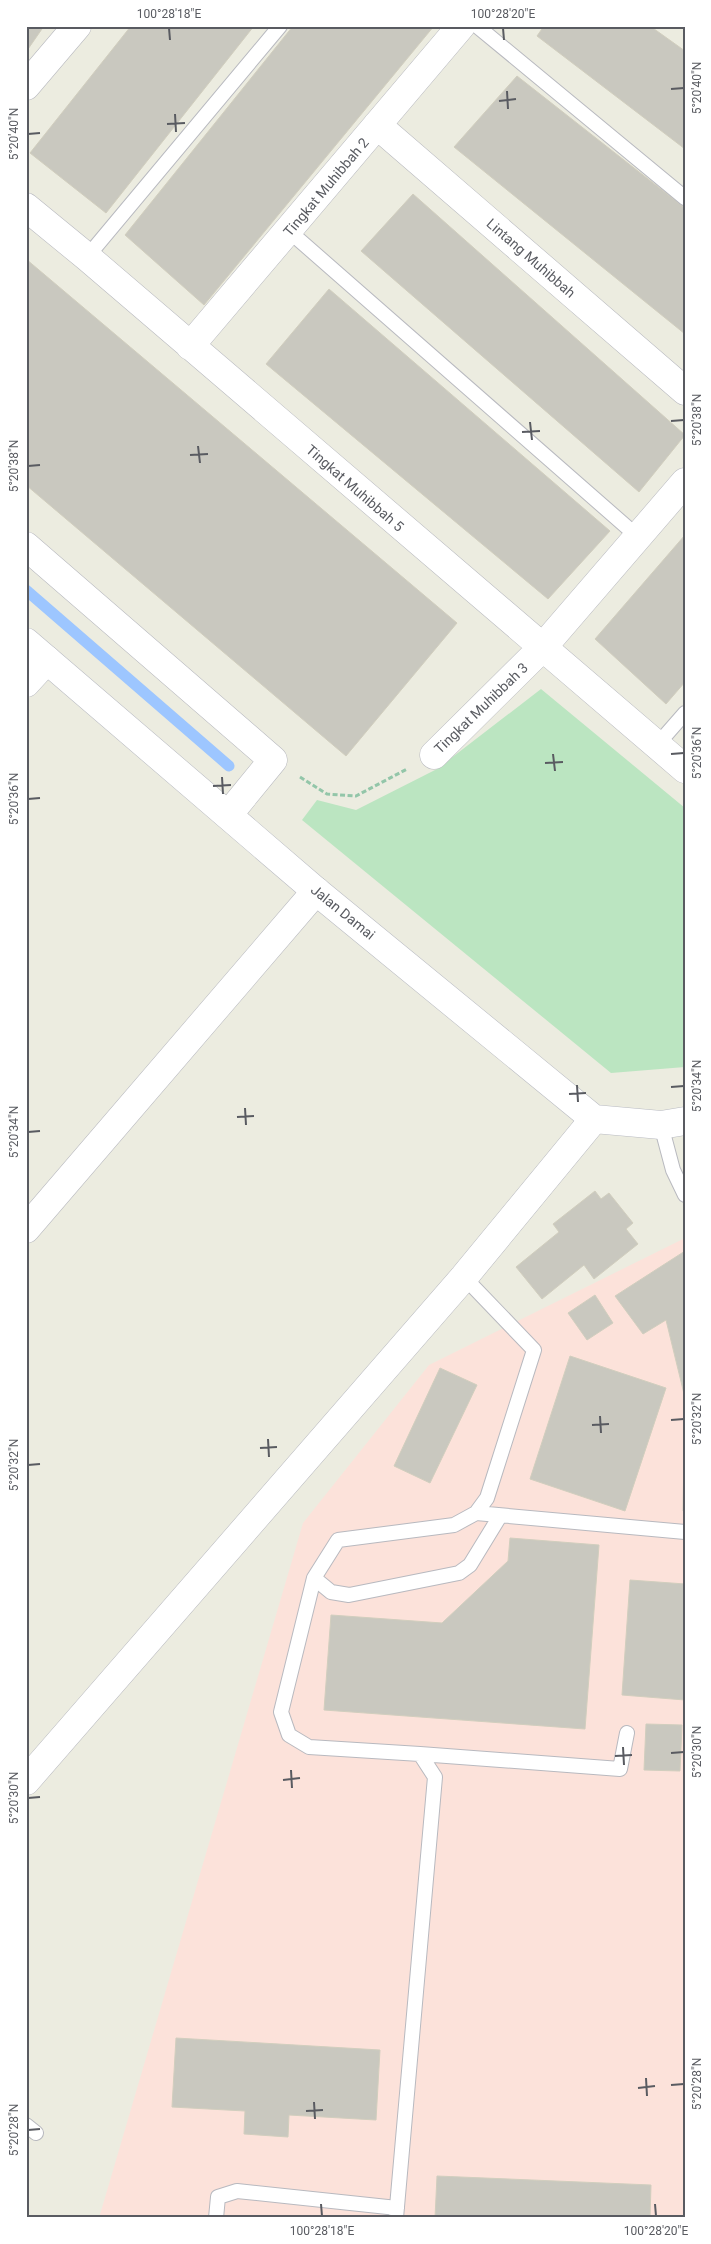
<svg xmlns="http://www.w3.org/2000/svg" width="711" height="2244" font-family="Roboto,sans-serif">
<rect width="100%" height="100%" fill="#ecece0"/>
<path fill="#fce2da" d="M685 1238V2218H99L303 1523 429 1365Z"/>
<path fill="#bbe5c1" d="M541 689 685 808V1067L611 1073 302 820 317 800 356 810 437 769Z"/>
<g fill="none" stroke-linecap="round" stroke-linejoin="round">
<path stroke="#9dc6ff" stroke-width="11" d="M26 590 229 766"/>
</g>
<path fill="#c9c8bf" stroke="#d1cebe" d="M26 26H44L26 52Z
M131 26H254L106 213 30 153Z
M293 26H434L204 305 125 235Z
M544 26H650L685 51V149L537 36Z
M517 76 685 208V334L454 147Z
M413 194 685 435 639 492 361 251Z
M26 259 457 623 346 756 26 485Z
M329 289 610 531 548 599 266 364Z
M685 535V682L666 704 595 639Z
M595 1191 601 1199 609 1193 633 1223 626 1229 638 1244 594 1279 584 1265 542 1299 516 1267 559 1232 553 1224Z
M685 1251V1398L666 1320 643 1334 615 1296Z
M595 1295 613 1323 587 1340 568 1313Z
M570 1356 666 1388 625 1511 530 1479Z
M440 1368 477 1385 430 1483 394 1466Z
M684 1455H685V1511H683Z
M510 1538 599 1545 585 1729 324 1710 331 1615 442 1623 508 1561Z
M630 1580 685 1584V1700L622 1695Z
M646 1724 682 1725 680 1771 644 1770Z
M176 2038 380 2050 376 2120 289 2115 288 2137 244 2134 245 2111 172 2107Z
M437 2176 651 2185 650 2218H435Z"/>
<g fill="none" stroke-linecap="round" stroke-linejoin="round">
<g stroke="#b8b9bf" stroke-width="16">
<path id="service" d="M477 26 685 198
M289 231 637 536
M87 257 280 26
M657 745 685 713
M661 1125 673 1170 685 1195
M476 1513 685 1532
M314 1578 331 1592 349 1595 459 1573 470 1565 500 1516
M420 1754 620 1769 627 1733
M26 2125 36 2133
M216 2218 218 2197 237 2191 397 2208
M396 2218 435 1777 420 1754 309 1747 289 1735 281 1712 314 1578 338 1540 454 1525 476 1513 487 1498 534 1350 464 1277"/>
</g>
<g stroke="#b8b9bf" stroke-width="29">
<path id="minor" d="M26 86 77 26
M377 125 685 391
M26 207 87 257 685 769
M190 346 461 26
M26 546 273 760 228 815
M26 683 47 660
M434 755 542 648 685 482
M26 1229 316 891
M26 1781 464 1277 594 1119"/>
</g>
<g stroke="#b9bbc2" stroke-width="29">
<path id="secondary" d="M26 642 316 891 594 1119 661 1125 685 1121"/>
</g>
<path stroke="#93c6a9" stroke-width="3" stroke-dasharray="5 2.5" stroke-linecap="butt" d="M300 777 327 794 356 796 407 769"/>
<use href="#service" stroke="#fff" stroke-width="14"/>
<use href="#minor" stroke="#fff" stroke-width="28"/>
<use href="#secondary" stroke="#fff" stroke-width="28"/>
</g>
<path fill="none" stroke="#595b61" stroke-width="2" d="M169 28 170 40M503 28 504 40M671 89 684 88M507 91 508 109M499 101 516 99M175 114 176 132M167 124 185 123M28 134 40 133M671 421 684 420M530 422 532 440M522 432 540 431M198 446 200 463M190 455 208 454M28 466 40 465M553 754 555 771M671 754 684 753M545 763 563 762M222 777 223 794M213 786 231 785M28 799 40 798M577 1085 578 1102M671 1087 684 1086M569 1094 586 1093M245 1108 246 1125M237 1117 254 1116M28 1132 40 1131M600 1416 601 1433M671 1420 684 1419M592 1425 609 1424M268 1439 269 1457M260 1448 277 1447M28 1465 40 1464M623 1747 624 1765M671 1753 684 1752M615 1756 632 1755M291 1770 292 1788M283 1780 300 1778M28 1798 40 1797M646 2078 647 2096M671 2085 684 2084M638 2088 655 2086M314 2102 315 2119M306 2111 323 2110M28 2130 40 2129M321 2204 322 2216M655 2204 656 2216"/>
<g text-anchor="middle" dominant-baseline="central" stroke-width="4" stroke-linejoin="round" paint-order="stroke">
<g font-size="14" fill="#595b61" stroke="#fff">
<text transform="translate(326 187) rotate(-50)">Tingkat Muhibbah 2</text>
<text transform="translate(531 258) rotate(41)">Lintang Muhibbah</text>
<text transform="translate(355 488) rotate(41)">Tingkat Muhibbah 5</text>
<text transform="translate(481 708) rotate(-44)">Tingkat Muhibbah 3</text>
<text transform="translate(343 912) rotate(39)">Jalan Damai</text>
</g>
</g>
<rect width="711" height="2244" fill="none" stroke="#ffffff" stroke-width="55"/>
<rect x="28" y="28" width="656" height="2188" fill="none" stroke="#595b61" stroke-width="2"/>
<g font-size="12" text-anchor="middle" fill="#595b61">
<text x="169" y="18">100°28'18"E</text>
<text x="503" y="18">100°28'20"E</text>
<text transform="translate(697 88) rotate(-90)" y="4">5°20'40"N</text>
<text transform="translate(14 134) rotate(-90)" y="4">5°20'40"N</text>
<text transform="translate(697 420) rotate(-90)" y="4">5°20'38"N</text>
<text transform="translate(14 466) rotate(-90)" y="4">5°20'38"N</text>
<text transform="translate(697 753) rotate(-90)" y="4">5°20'36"N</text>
<text transform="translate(14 799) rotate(-90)" y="4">5°20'36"N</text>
<text transform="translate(697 1086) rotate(-90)" y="4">5°20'34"N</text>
<text transform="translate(14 1132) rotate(-90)" y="4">5°20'34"N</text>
<text transform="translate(697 1419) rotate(-90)" y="4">5°20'32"N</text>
<text transform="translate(14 1465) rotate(-90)" y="4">5°20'32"N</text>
<text transform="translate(697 1752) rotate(-90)" y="4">5°20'30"N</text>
<text transform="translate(14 1798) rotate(-90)" y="4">5°20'30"N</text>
<text transform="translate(697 2084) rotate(-90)" y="4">5°20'28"N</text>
<text transform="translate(14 2130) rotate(-90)" y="4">5°20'28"N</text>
<text x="322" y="2235">100°28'18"E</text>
<text x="656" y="2235">100°28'20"E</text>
</g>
</svg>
